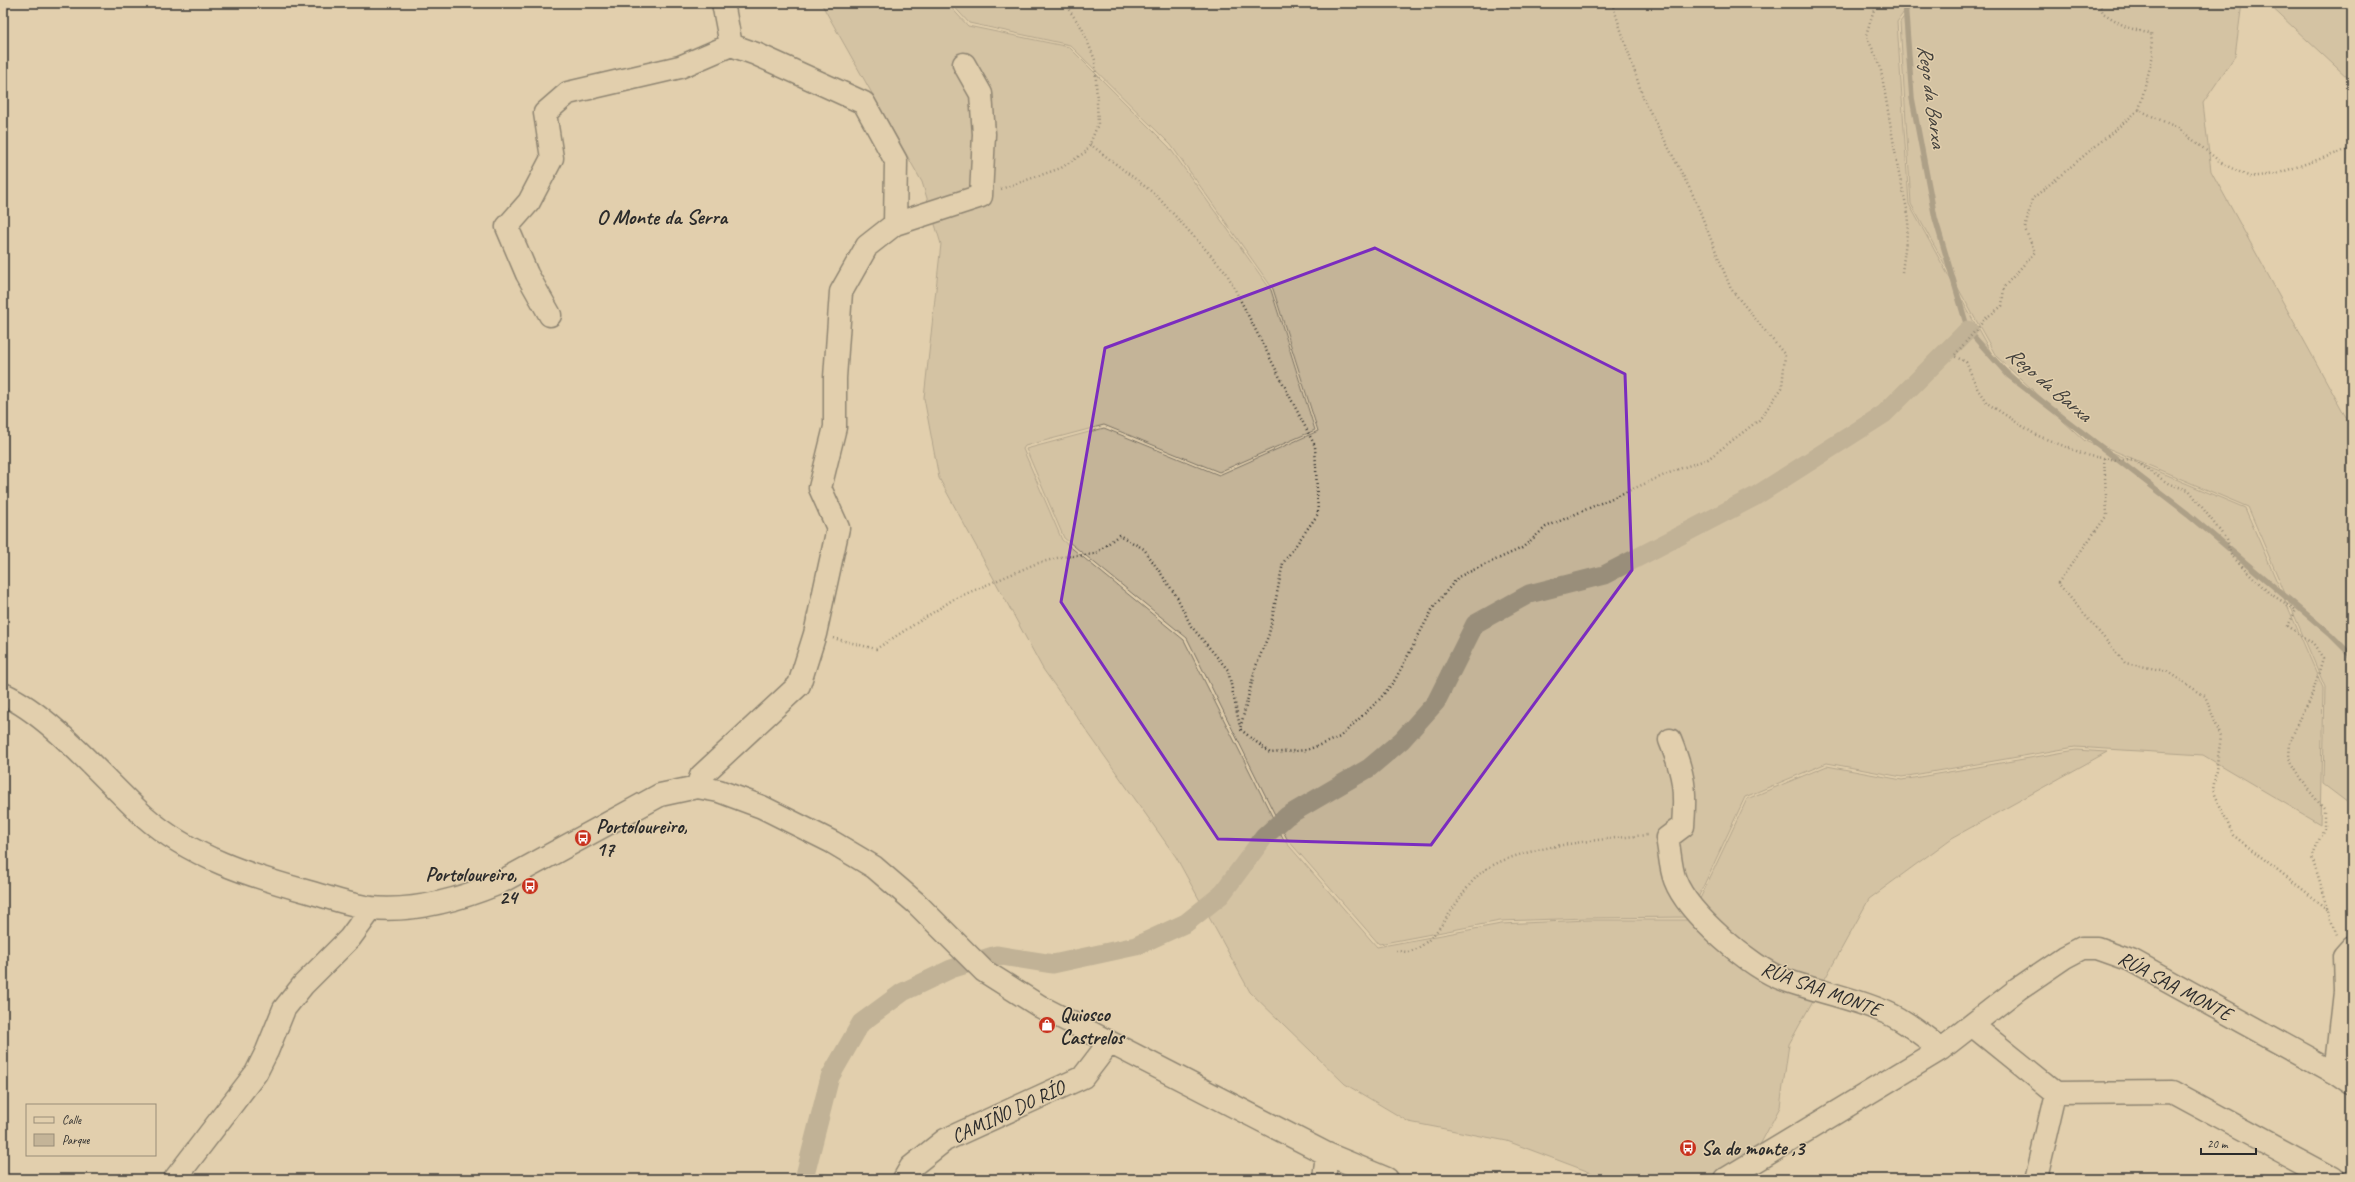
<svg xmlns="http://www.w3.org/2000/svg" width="2355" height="1182" font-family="Caveat,sans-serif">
<rect width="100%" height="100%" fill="#e2cfad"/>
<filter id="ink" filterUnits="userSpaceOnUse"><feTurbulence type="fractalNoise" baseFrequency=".025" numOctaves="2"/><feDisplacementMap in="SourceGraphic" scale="8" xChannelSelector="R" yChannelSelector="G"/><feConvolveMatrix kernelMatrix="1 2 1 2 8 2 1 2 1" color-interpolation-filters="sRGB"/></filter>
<g filter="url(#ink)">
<path fill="#c4b498" stroke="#787062" d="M821 3H947L968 26 1069 47 1169 147 1271 290 1315 430 1219 472 1104 425 1025 446 1023 449 1062 540 1184 640 1284 840 1377 947 1501 924 1588 920H1690L1747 799 1827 766 1902 780 2076 750 2107 752 1952 838 1869 899 1789 1044 1780 1107 1742 1179H1608L1507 1141 1409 1122 1345 1084 1250 992 1176 857 1043 669 939 478 924 398 941 244 922 182Z
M951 3H1910L1897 22 1909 204 1994 358 2085 441 2245 508 2323 688 2320 824 2203 755 2075 747 1902 777 1827 763 1745 797 1689 917 1588 918 1500 921 1379 944 1287 839 1187 638 1064 538 1026 449 1104 428 1219 475 1318 431 1273 289 1171 145 1070 45 969 23Z
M1914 3H2242L2235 56 2203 103 2211 171 2346 417 2352 424V806L2323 784 2325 687 2248 507 2086 439 1996 356 1911 204 1900 22Z
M2267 3H2341L2352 13V74L2348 78Z"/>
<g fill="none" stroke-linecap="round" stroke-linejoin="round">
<path stroke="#6d665a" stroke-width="5.5" d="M1905 3 1912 98 1935 218 1968 330 2008 375 2188 514 2331 635 2352 656"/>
<path stroke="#998e7a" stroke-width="19" d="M804 1179 830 1077 861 1023 903 992 951 969 996 955 1053 964 1136 946 1186 923 1221 895 1264 837 1287 816 1369 768 1402 740 1436 702 1475 624 1529 594 1604 575 1754 497 1884 414 1968 330"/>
<g stroke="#2b2b2b" stroke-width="25">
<path id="minor" d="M895 224 981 196 984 134 981 94 964 64
M550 315 527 274 507 227 529 202 552 158 545 113 568 93 680 67 731 45
M3 694C52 716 103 779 144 816 190 857 251 876 309 892 330 898 350 905 371 908 414 912 458 900 497 884L660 795 697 787 719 791 762 807 832 842 874 867 916 903 984 971 1041 1007 1327 1154 1387 1179
M1670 740C1684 775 1686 789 1683 826L1667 838C1670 851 1670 867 1675 880 1688 914 1751 968 1785 980 1816 991 1849 997 1880 1010 1903 1018 1922 1035 1941 1049
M697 787 701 776 799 685 815 634 838 528 820 488 835 427V378L841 292 867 246 895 224 896 161 864 103 756 54 731 45 723 3
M1972 1025 2056 1093 2036 1179
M2336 1073 2345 992 2344 956 2352 947
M2056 1093 2172 1092 2333 1179
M175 1179 256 1073 267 1051 284 1009 303 985 350 938 372 908
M904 1179 911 1167 945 1140 1083 1077 1109 1043
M1324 1179 1327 1154
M1726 1179 1941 1049 2018 989 2065 957 2082 948H2097L2131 960 2336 1073 2352 1084"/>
</g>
<path stroke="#2b2b2b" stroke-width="2.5" stroke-dasharray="1 3" stroke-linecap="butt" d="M1876 3 1866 35 1880 65 1899 174 1909 218 1902 272
M2099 3 2103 13 2126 27 2151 34 2153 55 2139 110 2178 128 2223 164 2250 177 2276 174 2352 148
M2139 110 2032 199 2025 229 2035 252 2004 287 2002 306 1986 318 1954 356 1966 362 1978 390 1987 403 2036 435 2089 456 2117 460 2132 459 2169 484 2189 490 2226 539 2231 555 2269 593 2296 610 2288 626 2313 643 2323 658 2312 695 2301 715 2290 742 2289 758 2307 788 2324 809V828L2312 857 2337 935
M1090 144 1156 195 1226 272 1315 446 1318 514 1283 563 1269 634 1256 666 1240 729 1270 753 1307 750 1340 737 1379 700 1395 680 1433 608 1458 577 1522 548 1546 527 1676 470 1708 459 1759 420 1782 388 1785 355 1731 289 1694 197 1644 100 1612 3
M1001 189 1061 168 1087 151 1098 124 1095 60 1082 28 1064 3
M2104 458 2107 515 2058 583 2125 663 2166 671 2205 696 2221 737 2213 790 2233 835 2329 910
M833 638 876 649 954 599 1035 564 1061 557 1095 554 1119 535 1144 549 1177 597 1191 626 1228 670 1240 727
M1396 951C1399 951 1405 952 1408 952 1439 945 1457 892 1482 872 1516 846 1604 839 1647 835"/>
<use href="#minor" stroke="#e2cfad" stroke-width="22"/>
</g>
</g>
<path d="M0 0H2355V1182H0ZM1375 248 1625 374 1632 570 1431 845 1218 839 1061 602 1105 348Z" fill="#e2cfad" fill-opacity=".55" fill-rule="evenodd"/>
<path fill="none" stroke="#7b2cbf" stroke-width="3" stroke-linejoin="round" d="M1375 248 1625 374 1632 570 1431 845 1218 839 1061 602 1105 348Z"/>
<defs>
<g id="bus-disc" transform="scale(0.9)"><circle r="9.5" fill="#c8321e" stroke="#e2cfad"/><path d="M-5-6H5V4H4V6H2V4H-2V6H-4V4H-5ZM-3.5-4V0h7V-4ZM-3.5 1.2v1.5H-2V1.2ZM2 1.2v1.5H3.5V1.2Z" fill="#fff"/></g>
<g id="shop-disc" transform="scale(0.9)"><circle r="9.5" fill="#c8321e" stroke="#e2cfad"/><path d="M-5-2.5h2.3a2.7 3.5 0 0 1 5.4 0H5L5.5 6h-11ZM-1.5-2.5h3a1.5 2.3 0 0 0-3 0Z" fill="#fff"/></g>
</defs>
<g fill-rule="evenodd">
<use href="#bus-disc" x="583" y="838"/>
<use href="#bus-disc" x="530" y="886"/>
<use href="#shop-disc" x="1047" y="1025"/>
<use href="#bus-disc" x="1688" y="1148"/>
</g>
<g text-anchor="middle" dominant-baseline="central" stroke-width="3" stroke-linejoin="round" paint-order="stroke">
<g font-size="20" font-weight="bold" fill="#2b2b2b" stroke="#e2cfad" text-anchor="start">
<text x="596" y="826">Portoloureiro,<tspan x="596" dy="23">17</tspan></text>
<text x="517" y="874" text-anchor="end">Portoloureiro,<tspan x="517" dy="23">24</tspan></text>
<text x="1060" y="1014">Quiosco<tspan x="1060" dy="23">Castrelos</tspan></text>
<text x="1701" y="1148">Sa do monte ,3</text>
</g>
<g font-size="20" fill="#2b2b2b" stroke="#e2cfad">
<text transform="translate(2175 986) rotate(28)">RÚA SAA MONTE</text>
<text transform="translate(1821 989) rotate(20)">RÚA SAA MONTE</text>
<text transform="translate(1008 1112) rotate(-25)">CAMIÑO DO RÍO</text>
</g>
<g font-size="21" font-style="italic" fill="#413f3b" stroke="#e2cfad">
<text transform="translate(1932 96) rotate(82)">Rego da Barxa</text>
<text transform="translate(2049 384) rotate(40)">Rego da Barxa</text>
</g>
<g font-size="21" font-weight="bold" fill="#2b2b2b" stroke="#e2cfad">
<text x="662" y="217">O Monte da Serra</text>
</g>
</g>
<rect width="2355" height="1182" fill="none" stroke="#e2cfad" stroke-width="16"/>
<rect x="8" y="8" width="2339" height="1166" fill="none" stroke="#2b2b2b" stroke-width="1.5" filter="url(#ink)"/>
<rect x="26" y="1104" width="130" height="52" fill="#e2cfad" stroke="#998d79"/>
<rect x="34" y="1117" width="20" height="6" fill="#e2cfad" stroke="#998d79"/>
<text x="62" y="1124" font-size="12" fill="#2b2b2b">Calle</text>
<rect x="34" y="1134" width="20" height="12" fill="#c4b498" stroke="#998d79"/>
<text x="62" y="1144" font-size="12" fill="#2b2b2b">Parque</text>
<path d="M2201 1148v6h55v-6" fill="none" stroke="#2b2b2b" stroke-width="2"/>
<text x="2207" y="1148" font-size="12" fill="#2b2b2b" stroke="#e2cfad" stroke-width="3" paint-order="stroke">20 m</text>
</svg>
